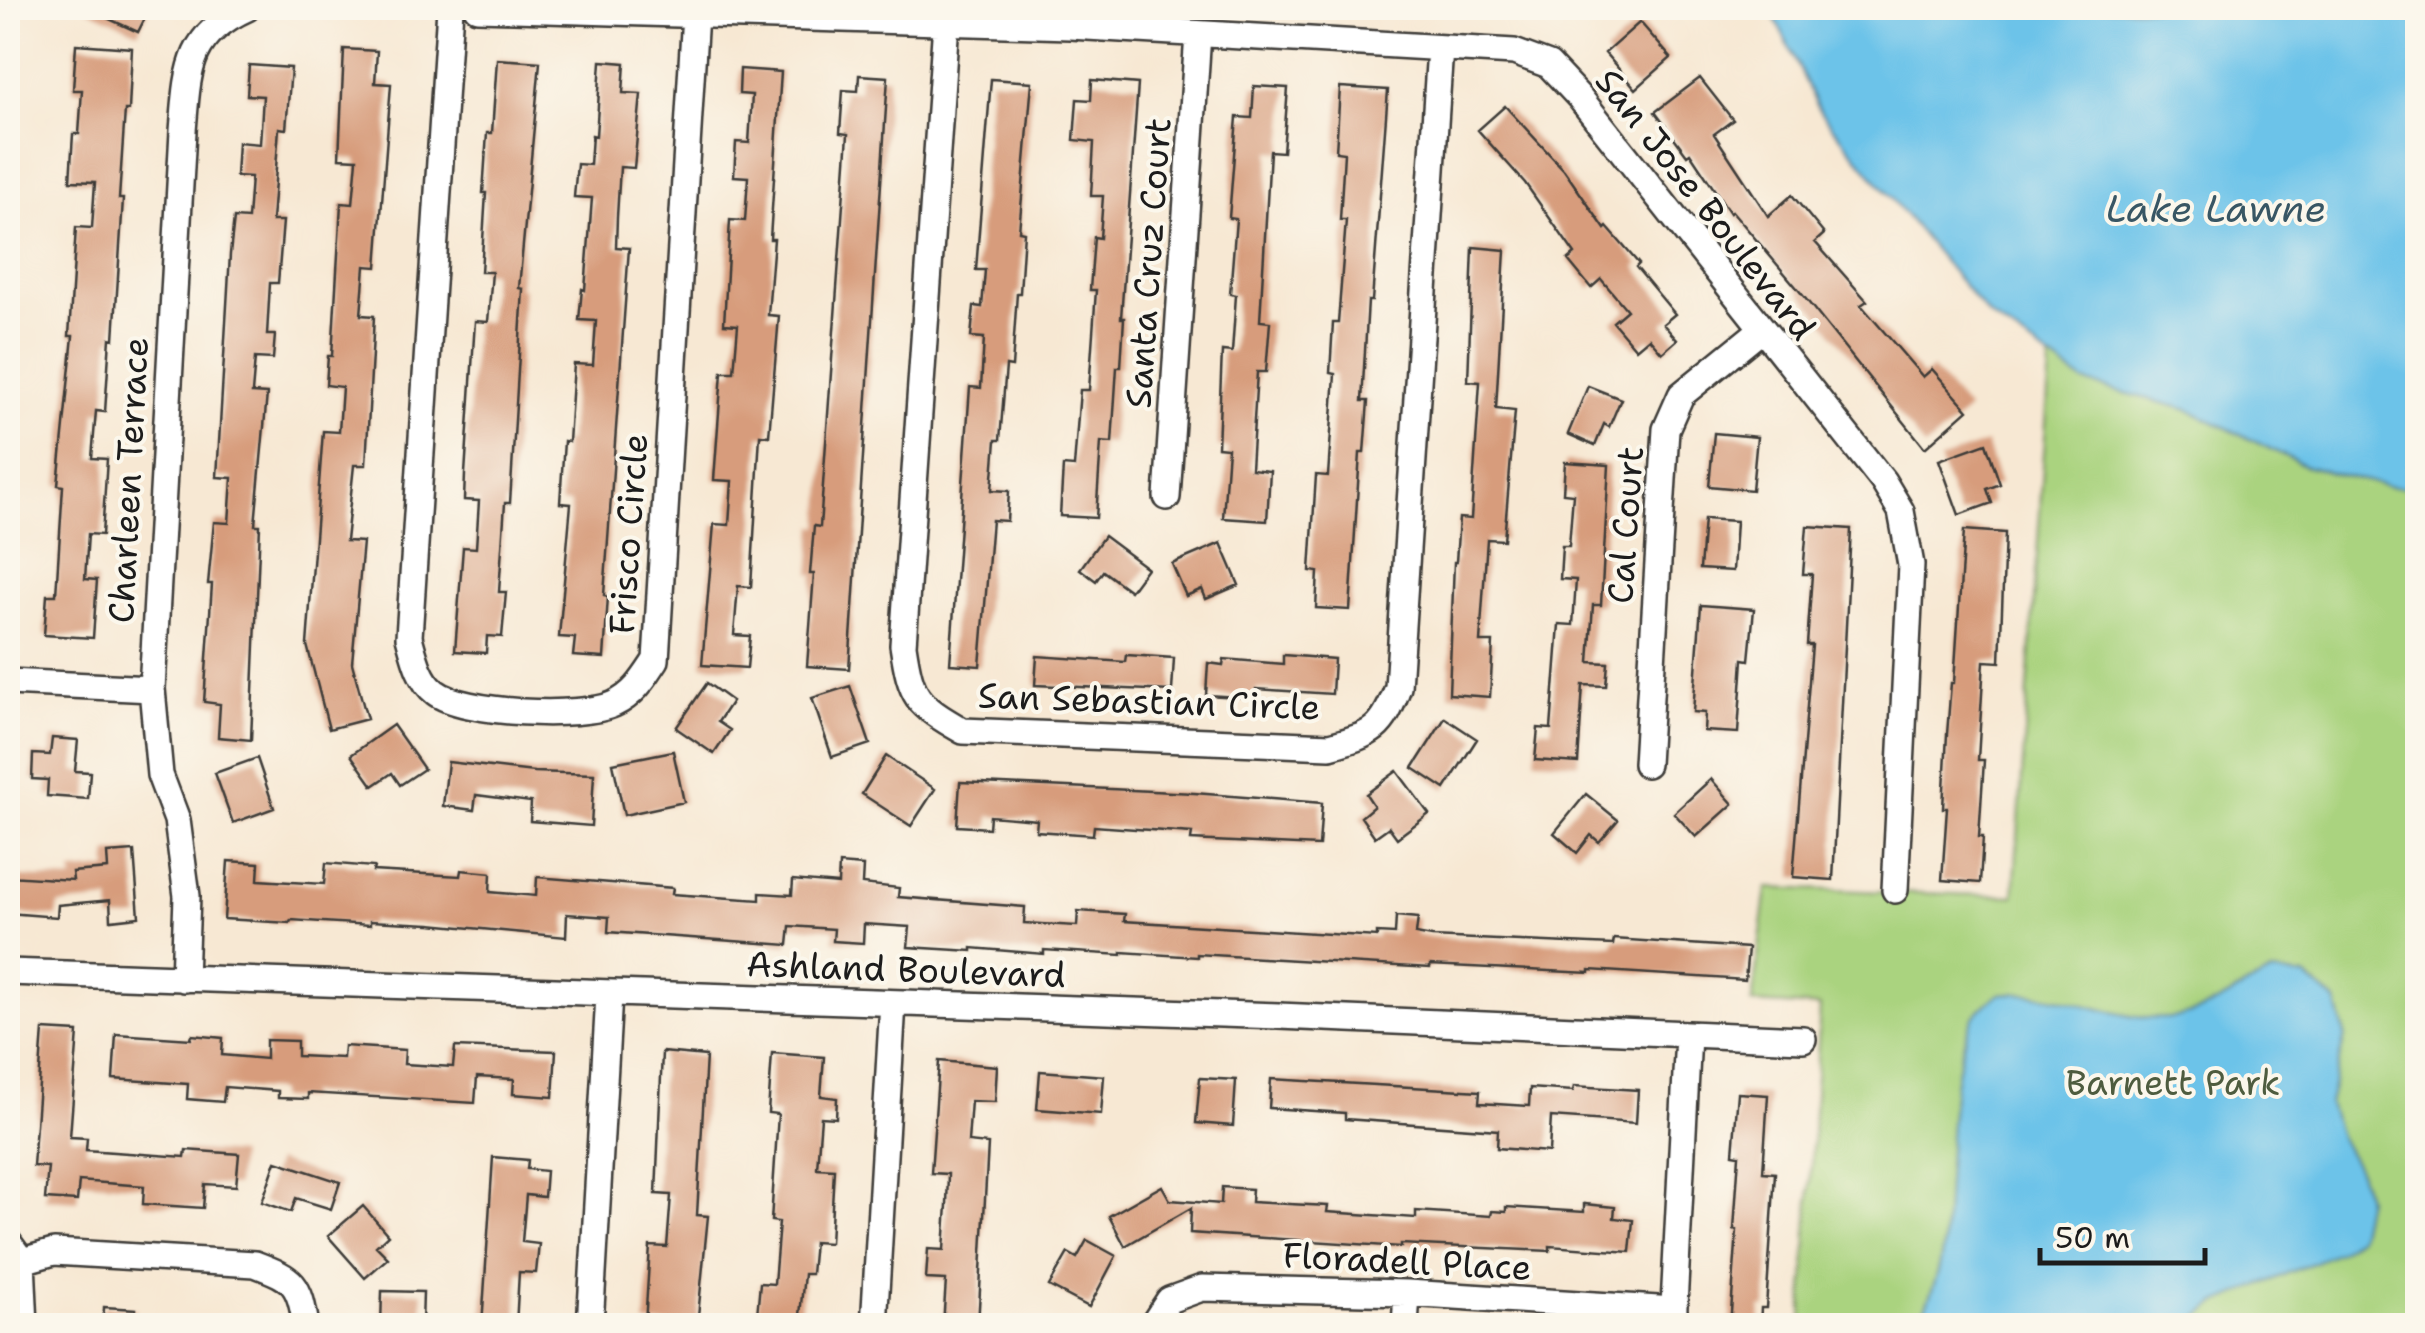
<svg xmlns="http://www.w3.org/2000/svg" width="2425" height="1333" font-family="'Shantell Sans',sans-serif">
<rect width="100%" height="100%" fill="#fbf7ec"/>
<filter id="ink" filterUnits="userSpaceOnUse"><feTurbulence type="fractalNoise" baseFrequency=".01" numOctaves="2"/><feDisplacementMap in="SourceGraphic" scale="20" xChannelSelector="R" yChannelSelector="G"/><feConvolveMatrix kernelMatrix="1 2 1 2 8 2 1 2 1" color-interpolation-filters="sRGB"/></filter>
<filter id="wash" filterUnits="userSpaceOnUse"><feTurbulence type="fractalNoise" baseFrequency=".0048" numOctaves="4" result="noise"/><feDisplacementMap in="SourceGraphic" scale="40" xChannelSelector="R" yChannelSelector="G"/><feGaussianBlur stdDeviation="2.25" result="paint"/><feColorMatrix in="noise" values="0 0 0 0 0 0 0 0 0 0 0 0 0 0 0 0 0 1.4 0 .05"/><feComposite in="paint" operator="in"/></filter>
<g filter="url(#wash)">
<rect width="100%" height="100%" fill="#f7e8d3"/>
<path fill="#aad37f" stroke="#63784e" stroke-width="2.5" d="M2074 8H2417V1325H1802L1820 1007 1752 1003 1767 888 2014 896Z"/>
<path fill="#6cc3e9" stroke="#447082" stroke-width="2.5" d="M1770 8H2417V487H2391L2308 467 2189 410 2084 382 1988 315 1821 113Z
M2272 973 2305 977 2336 1001 2345 1035 2329 1104 2339 1136 2360 1174 2366 1198 2358 1237 2339 1252 2217 1303 2188 1325H1918C1929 1299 1940 1274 1943 1245 1949 1196 1946 1035 1983 1007 1988 1004 1995 995 2001 994 2007 992 2018 994 2024 994 2077 995 2129 1028 2183 1016 2215 1009 2242 986 2272 973Z"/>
<g id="blocks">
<path fill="#d79c7c" d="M85 8H150L138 32Z
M1640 22 1671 58 1636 89 1605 53Z
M76 44 132 48 129 110H125L119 199H123L114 339 110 338 105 412 96 411 92 458 107 459 102 535 88 534 85 579 97 580 93 638 44 635 47 595H56L63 486 58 485 73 336H69L76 227 92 228 95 182 70 181 73 134H79L82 90H73Z
M344 49 377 51 375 83 391 84 377 267 365 266 361 315 374 316 366 465H354L346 541 363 542 352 663 367 719 329 729 307 645 323 431 339 432 342 387 326 385 328 356H332L341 203 353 204 357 159 339 158Z
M497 59 540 62 519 288 523 289 510 503H505L499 592H506L502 637 487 636 486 653 455 651 463 547 476 548 479 501 464 500 465 474 475 321 488 322 492 272H481L486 193H483L487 133H492Z
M601 61 625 63 623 93 641 94 634 168 620 167 617 217 616 247 629 248 604 595 608 596 604 658 573 656 575 638 559 637 571 504 560 503 564 441 569 442 574 364 593 365 596 321 579 320 582 289 585 290 592 198 574 197 577 164 590 165 592 135 596 136Z
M249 65 291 68 286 129 279 128 272 221H283L278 283H270L267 335H275L273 359 255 358 252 393 267 394 255 525H260L251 740 218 737 220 704 204 702 212 584H208L214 522 229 523 232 478 217 477 230 254 234 218 248 219 251 177 236 176 238 142 260 144 263 96 247 95Z
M740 69 781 72 770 239H774L768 315 779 316 769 436 760 435 751 587 738 586 734 635 750 636 747 668 702 665 714 524 729 525 732 481 714 480 722 372H734L738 325 724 324 730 220 745 221 748 177 734 176 736 142 749 143 752 95 739 94Z
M859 75 888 77 849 669 807 666 814 574H810L814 526 820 527 848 134 840 133 843 90 858 91Z
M1700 78 1733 120 1714 134 1768 216 1792 195 1824 234 1815 242 1867 301 1861 305 1923 377 1932 369 1968 410 1925 448 1797 288 1732 211 1730 213 1690 153 1687 155 1655 112Z
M991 79 1032 82 1019 231 1024 232 1020 293H1017L1012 367 1006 366 1000 440H996L992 490 1009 491 1007 521 992 520 980 666 950 664 970 387 981 388 984 338 971 337 974 306 982 307 985 270H976Z
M1092 80 1138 84 1121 318H1124L1121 367H1117L1112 443 1101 442 1096 518 1060 516 1063 466 1074 467 1080 390H1089L1096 290H1090L1094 237 1100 238 1103 196H1091L1094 142 1074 140 1077 99 1091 100Z
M1254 86 1288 88 1283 152 1270 151 1260 321 1270 322 1266 372H1257L1251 469 1270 471 1267 521 1223 518 1228 448 1218 447 1222 351 1232 352 1236 295 1230 294 1236 219 1229 218 1237 117 1252 118Z
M1340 87 1388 90 1372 301H1368L1362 401H1368L1364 453H1360L1350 610 1316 608 1318 572 1310 571 1316 475 1328 476 1335 374 1330 373 1333 323H1338L1346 220H1340L1344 153 1336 152Z
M1505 106 1564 170 1605 229 1607 227 1639 264 1636 267 1675 314 1663 324 1677 340 1662 353 1649 338 1636 349 1613 322 1627 310 1601 279 1591 288 1568 260 1575 254 1525 183 1478 130Z
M1473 247 1505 250 1496 409 1515 411 1504 540 1487 539 1480 642H1493L1490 697 1449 694 1454 562H1456L1459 518 1471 519 1480 382 1468 381Z
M1588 386 1621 399 1609 427 1604 424 1595 446 1568 434Z
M1714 433 1757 437 1752 490 1709 486Z
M1986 443 2000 484 1987 489 1992 503 1959 515 1939 460Z
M1565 462 1609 465 1601 605H1593L1589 662 1608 663 1606 686 1583 685 1578 763 1535 760 1538 728 1551 729 1559 624 1573 625 1576 580 1560 579 1562 546H1569L1573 494 1563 493Z
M1704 519 1736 521 1733 571 1700 569Z
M1807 526 1851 529 1833 880 1793 877 1812 645H1807L1812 574H1803Z
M1964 530 2005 533 2000 662 1984 661 1978 760H1984L1979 837H1983L1980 883 1942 880 1947 808H1943L1947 734 1951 683H1954Z
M1104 536 1147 568 1130 591 1103 571 1096 581 1080 569Z
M1221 543 1239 585 1206 599 1202 589 1186 596 1172 564Z
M1701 605 1754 609 1749 660 1743 659 1738 733 1704 731 1705 713 1693 712Z
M1126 655 1174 658 1172 691 1035 685 1037 656 1125 662Z
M1283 655 1334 659 1332 694 1256 689V698L1206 695 1208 663 1223 665 1224 659 1283 664Z
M707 683 732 701 718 722 730 730 714 754 676 728Z
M850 686 870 744 832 757 812 698Z
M1445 718 1477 739 1445 789 1413 768Z
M393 725 424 769 400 785 392 773 373 786 351 755Z
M52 738 78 740 75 771 90 772 88 799 47 796 48 780 32 779 33 754 50 755Z
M673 751 684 802 624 815 613 763Z
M886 756 935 789 911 826 862 794Z
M257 758 274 808 233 823 215 773Z
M448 762 534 772 594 774 591 826 530 821 531 802 476 795 474 810 443 806Z
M1397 771 1429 814 1397 838 1389 827 1375 837 1361 817 1374 806 1366 794Z
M1711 779 1733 804 1696 837 1674 813Z
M960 782 1194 793 1322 803 1319 846 1191 840 1192 833 1094 826 1093 835 1036 831 1037 820 990 816 989 828 957 826Z
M1586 794 1618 820 1599 842 1591 835 1577 853 1554 833Z
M134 851 139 917 111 920 110 900 58 905 57 917 8 913V876L73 880 72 872 108 869 107 853Z
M228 861 259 863 258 880 324 884 326 863 374 867 373 871 460 876 461 870 491 873 490 892 536 896 537 877 673 888 672 894 760 900V893L792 895 793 880 838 884 839 864 863 866 862 884 899 888 898 897 1025 907 1024 923 1077 926 1078 911 1125 914 1124 921 1377 937V933L1395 934 1396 916 1418 918 1416 934 1432 937 1613 945 1614 939 1748 948 1745 980 1590 970V973L1430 965V968L1197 954V957L1122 952V955L1044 950V954L972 948V951L908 947 910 927 864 924 863 943 833 941 834 929 790 926 788 945 608 932 609 917 567 914 566 937 430 924 370 921V925L291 920 290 923 224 919Z
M43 1030 78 1032 70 1137 87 1138 86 1150 185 1157 186 1150 239 1154 236 1186 205 1184 203 1208 143 1204 144 1186 79 1181 77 1201 45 1199 48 1167 33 1166Z
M116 1034 191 1039 192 1035 223 1038 222 1055 266 1059V1040L297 1041V1056L343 1058 344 1046 405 1050 404 1064 453 1067 455 1047 556 1051 553 1097 513 1094 514 1079 477 1077 475 1103 308 1093V1099L278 1098V1091L225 1087 223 1102 187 1099 188 1084 113 1079Z
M662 1052 706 1056 697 1215 708 1216 697 1326 645 1324 650 1246 667 1247 671 1195 656 1194Z
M772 1053 824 1057 821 1096 837 1098 836 1118 821 1117 817 1168 834 1169 830 1243 814 1242 811 1274H804L799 1326H756L760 1283 774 1284 779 1222 771 1221 778 1114 768 1113Z
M939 1061 997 1066 995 1102 971 1101 968 1142 988 1144 978 1326H943L946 1280 926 1279 928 1249 944 1250 947 1205 948 1174 931 1173Z
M1040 1071 1104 1076 1101 1114 1037 1109Z
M1200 1078 1236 1080 1233 1126 1196 1123Z
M1271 1079 1480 1091 1479 1103 1529 1106 1530 1088 1573 1091 1574 1086 1638 1090 1636 1123 1551 1117 1549 1152 1497 1148 1498 1130 1345 1119V1113L1269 1108Z
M1738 1093 1768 1095 1763 1172 1775 1173 1766 1308H1761L1760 1326H1730L1737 1230 1734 1229 1739 1155 1733 1154Z
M493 1157 528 1160 527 1169 546 1171 544 1197 526 1195 522 1242 539 1244 536 1273 519 1272 516 1326H482Z
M276 1161 340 1182 331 1209 296 1198 291 1212 262 1202Z
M1162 1186 1170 1200 1221 1204 1222 1187 1252 1189 1251 1202 1328 1206 1327 1212 1416 1218V1211L1491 1216 1492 1211 1506 1212V1207L1584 1212V1204L1615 1207 1614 1218 1633 1220 1630 1252 1550 1246V1251L1401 1244V1247L1190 1233 1191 1208 1125 1246 1109 1216Z
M363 1206 388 1235 376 1246 388 1258 365 1278 328 1236Z
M1087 1240 1116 1256 1089 1307 1049 1286 1068 1253 1077 1258Z
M382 1291 423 1292 422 1326H381Z
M104 1307 136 1309 135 1326H103Z"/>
</g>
</g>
<g filter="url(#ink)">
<use href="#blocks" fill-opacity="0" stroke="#3d3b37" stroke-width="2.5"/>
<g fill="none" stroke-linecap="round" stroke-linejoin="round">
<g stroke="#3d3b37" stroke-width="30">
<path id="street" d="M450 8 409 637C414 655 419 680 435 692 462 714 582 719 614 704 635 694 644 678 656 660L695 14
M477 8 1070 26 1514 52 1549 65 1580 98 1883 481 1901 511 1911 565 1895 890
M946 22 903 645C911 698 916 704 963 731L1330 746C1373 734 1383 730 1398 687L1440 48
M1167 497 1198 34
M8 682 152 689
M1646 764 1666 429 1681 395 1761 330
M8 972 1279 1016 1803 1039
M184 979 187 896 177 820 160 775 152 689 183 131C188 71 187 35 247 8
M8 1242 22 1261 25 1326
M22 1261 54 1252 255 1264C295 1279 299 1283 306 1326
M1673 1325 1688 1035
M590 1326 609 995
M874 1326 893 1003
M1152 1326 1169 1300 1202 1288 1407 1293 1674 1310
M1405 1326 1407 1293"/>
</g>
<use href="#street" stroke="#fff" stroke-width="25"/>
</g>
</g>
<g text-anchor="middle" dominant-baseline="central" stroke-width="8" stroke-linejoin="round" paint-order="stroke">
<g font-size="35" fill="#1c1c1c" stroke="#fbf7ec">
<text transform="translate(1706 204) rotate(52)">San Jose Boulevard</text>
<text transform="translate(1148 263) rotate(-86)">Santa Cruz Court</text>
<text transform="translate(128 480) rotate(-87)">Charleen Terrace</text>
<text transform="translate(1625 525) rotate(-86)">Cal Court</text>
<text transform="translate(628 534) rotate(-86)">Frisco Circle</text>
<text transform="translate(1149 701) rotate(2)">San Sebastian Circle</text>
<text transform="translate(906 969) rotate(2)">Ashland Boulevard</text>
<text transform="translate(1407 1261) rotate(3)">Floradell Place</text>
</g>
<g font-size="35" fill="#4e5c3f" stroke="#fbf7ec">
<text x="2173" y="1082">Barnett Park</text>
</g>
<g font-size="38" font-style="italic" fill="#385664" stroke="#fbf7ec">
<text x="2216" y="208">Lake Lawne</text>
</g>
</g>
<rect width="2425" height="1333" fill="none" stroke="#fbf7ec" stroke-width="40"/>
<path d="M2040 1248v15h165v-15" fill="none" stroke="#1c1c1c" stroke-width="5"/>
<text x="2055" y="1248" font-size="30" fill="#1c1c1c" stroke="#fbf7ec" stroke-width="8" paint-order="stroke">50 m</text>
</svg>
